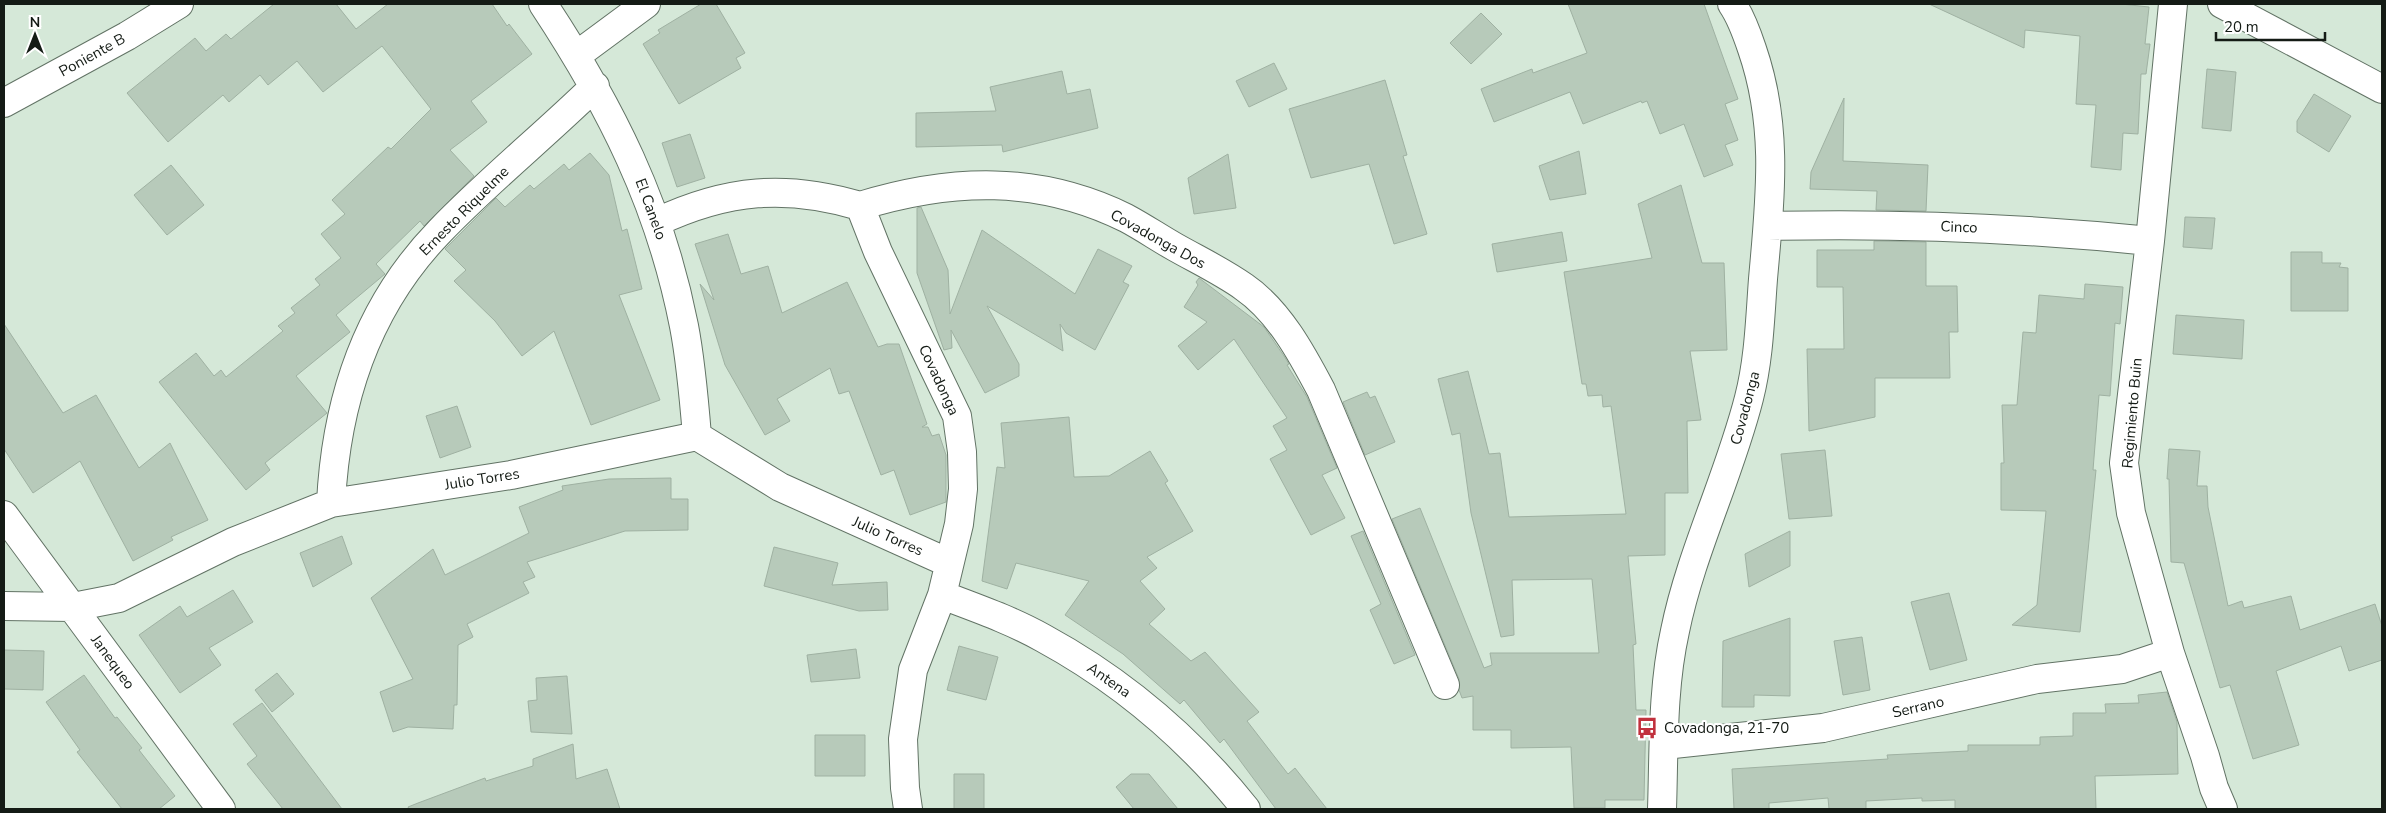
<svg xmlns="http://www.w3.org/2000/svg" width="2386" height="813" font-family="'Nunito Sans',sans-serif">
<rect width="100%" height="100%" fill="#d5e8d8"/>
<path fill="#b7caba" stroke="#9fb1a2" d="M274 4H336L356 29 388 4H492L507 26 509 24 532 54 471 101 487 122 450 150 474 176 424 226 420 221 376 264 385 274 336 315 350 332 296 376 327 413 265 463 270 470 246 490 159 382 196 353 214 376 221 370 226 377 283 331 278 326 295 313 291 308 320 285 315 279 341 258 321 234 345 214 332 200 388 147 391 149 431 109 382 46 323 92 297 61 268 85 260 75 229 102 223 95 168 142 127 93 195 38 206 51 226 34 231 39Z
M701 4H716L745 53 736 58 741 68 679 104 643 44 660 33 658 30Z
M1568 4H1704L1738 99 1725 104 1738 140 1725 145 1733 165 1704 177 1684 124 1660 134 1647 101 1642 103 1641 101 1583 124 1570 92 1494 122 1481 89 1532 69 1533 73 1587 53Z
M1929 4H2121L2149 7 2145 44H2150L2146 74H2141L2138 134 2123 133 2121 170 2091 167 2096 105 2076 104 2080 36 2025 30 2024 48Z
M1481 13 1502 34 1471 64 1450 43Z
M1274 63 1287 89 1249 107 1236 81Z
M2207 69 2236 72 2231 131 2202 128Z
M1062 71 1067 94 1090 89 1098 128 1003 152 1002 145 916 147V113L996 111 990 87Z
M1385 80 1407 155 1403 156 1427 234 1394 244 1369 164 1311 178 1289 109Z
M2314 94 2351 116 2329 152 2297 132V121Z
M1844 98 1843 161 1928 165 1926 211 1876 210 1877 191 1810 189 1811 172Z
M690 134 705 178 677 187 662 143Z
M1579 151 1586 194 1550 200 1539 166Z
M590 153 609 175 622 231 627 229 642 289 619 295 660 400 591 425 554 331 522 356 495 321 454 281 466 270 445 249 496 198 505 207 530 185 534 189 564 164 569 170Z
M1228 154 1236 208 1194 214 1188 178Z
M171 165 204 205 167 235 134 195Z
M1681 185 1702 263H1724L1727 350 1690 351 1701 420 1687 421 1688 493H1665V555L1628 556 1636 644 1633 645 1636 710H1646L1644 800H1605V808H1574L1571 747 1511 748V730H1473V696L1462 698 1459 690V679L1392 519 1420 508 1484 668 1492 665 1490 653H1599L1592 579 1512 580 1514 635 1501 637 1471 513 1460 433 1452 435 1438 379 1468 371 1489 454 1500 453 1509 517 1626 514 1611 406 1603 407 1602 395 1588 396 1586 384H1582L1564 272 1652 258 1638 204Z
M921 207 948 270 950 314 982 230 1075 294 1098 249 1132 266 1123 282 1129 285 1095 350 1066 333 1060 324 1063 351 987 306 1019 364V376L985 393 951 330 952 348 944 350 917 273V208Z
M2185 217 2215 218 2212 249 2183 247Z
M1562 232 1567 261 1497 272 1492 244Z
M728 234 741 274 768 266 782 313 847 282 878 347 887 344H899L927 424 922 427H928L932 436 939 434 946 455V502L910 515 894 470 881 475 849 391 839 394 830 368 777 399 790 421 765 435 725 365 700 284 714 300 695 244Z
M1874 241 1926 242V286H1957L1958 332H1949L1950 378H1875V417L1809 431 1807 349H1844L1843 287H1817V250H1874Z
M2291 252H2322V263H2341L2339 267 2348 268V311H2291Z
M1199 278 1264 327 1284 356 1289 364 1287 365 1307 397 1337 468 1322 475 1345 518 1311 535 1270 459 1287 450 1273 426 1287 418 1234 339 1198 370 1178 346 1207 322 1184 307 1198 285 1196 282Z
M2085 284 2123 287 2120 324 2115 323 2110 396 2099 395 2093 470H2096L2080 632 2012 625 2037 605 2046 511 2001 510V463H2004L2002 405H2017L2023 332 2036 333 2039 295 2084 299Z
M2176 315 2244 320 2242 359 2173 354Z
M4 324 63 413 96 395 139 468 170 443 208 520 171 537 173 540 133 561 80 461 33 493 4 449Z
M1367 392 1370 398 1375 396 1395 442 1365 455 1343 402Z
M457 406 471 447 440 458 426 416Z
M1069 417 1074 477 1109 476 1150 451 1168 481 1165 483 1193 531 1147 557 1157 568 1140 581 1165 609 1149 624 1191 661 1205 652 1259 712 1247 721 1288 774 1295 768 1327 809H1276L1224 739 1220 743 1184 700 1180 704 1123 654 1065 615 1089 581 1016 563 1007 589 982 581 997 467 1005 468 1001 423Z
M2169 449 2200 451 2197 486H2207L2208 507 2228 606 2242 601 2244 608 2291 596 2300 630 2375 604 2382 626V660L2349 671 2341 646 2276 671 2299 745 2253 759 2230 685 2220 688 2184 563 2171 562 2169 479H2167Z
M1825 450 1832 516 1789 519 1781 454Z
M671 478V499H688V530L625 531 527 562 535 577 523 582 529 593 467 624 473 637 458 645 457 705H454L453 729 408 727 393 732 380 692 413 679 371 598 433 549 445 575 529 533 519 507 563 490 562 486 609 479Z
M1363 531 1415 655 1394 664 1370 610 1381 604 1351 536Z
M1790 531V566L1749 587 1745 554Z
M342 536 352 564 313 587 300 553Z
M774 547 838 563 832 585 887 582 888 610 859 611 764 586Z
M233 590 253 622 209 648 221 665 180 693 139 635 180 606 187 617Z
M1949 593 1967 660 1930 670 1911 602Z
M1790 618V696L1754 695V707H1722L1723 641Z
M1862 637 1870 690 1843 695 1834 641Z
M959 646 998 657 986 700 947 690Z
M856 649 860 678 811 682 807 655Z
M4 650 44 651 43 690 4 689Z
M277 673 294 694 272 712 255 690Z
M84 675 115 718 117 717 142 748 139 750 175 796 159 809H122L77 752 80 750 46 702Z
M567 676 572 734 531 732 528 701 537 700 536 678Z
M2167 692 2177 722 2178 774 2095 776 2096 809H1955V800L1922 801V798L1866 801V809H1829L1828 798 1769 803V809H1734L1732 769 1888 759 1887 755 1968 751V745H2040V737L2073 736V713H2106L2105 704 2139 703 2138 695Z
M262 703 342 809H283L247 764 257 756 233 724Z
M815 735H865V776H815Z
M573 744 576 779 607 769 620 809H409L408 807 418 803 485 778 486 781 533 766V759Z
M954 774H984V809H954Z
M1131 774H1149L1178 809H1134L1116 787Z"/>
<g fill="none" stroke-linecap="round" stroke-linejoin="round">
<g stroke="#627365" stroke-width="30">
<path id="minor" d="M543 4C611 107 660 204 684 326 691 362 694 399 697 436
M2173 4 2150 241 2124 463 2131 513 2170 653 2205 756 2214 788 2223 809
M2222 4 2382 89
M577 55 646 4
M4 103 127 36 179 4
M860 206C951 178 1039 175 1126 218 1143 227 1159 238 1175 247 1198 260 1223 272 1244 287 1279 311 1302 354 1321 390L1445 685
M860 206 878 252 957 416 962 452 963 489 959 524 942 595 913 670 903 739 905 788 908 809
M657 222C727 189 786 184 860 206
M1768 226C1896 223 2023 228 2150 241
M331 503C336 400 367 306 440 231 489 180 545 135 595 86
M4 515 221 809
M942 595C976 608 1011 620 1043 638 1122 681 1190 739 1246 809
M4 606 73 607 119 598 233 542 331 503 511 475 697 436 780 487 949 563
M1664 745 1823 728 2037 679 2122 669 2170 653
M1662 809C1664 750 1662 689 1675 631 1691 552 1729 477 1749 398 1759 359 1760 319 1763 279 1770 199 1779 127 1752 49 1747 34 1741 17 1732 4"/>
</g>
<use href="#minor" stroke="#fff" stroke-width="28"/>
</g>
<defs>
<g id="bus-bare" transform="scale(1.725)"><path d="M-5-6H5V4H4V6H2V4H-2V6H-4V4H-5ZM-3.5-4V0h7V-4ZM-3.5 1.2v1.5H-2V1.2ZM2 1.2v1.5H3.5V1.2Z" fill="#c1313d" stroke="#fff" stroke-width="2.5" paint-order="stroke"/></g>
</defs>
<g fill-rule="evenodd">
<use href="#bus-bare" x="1647" y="728"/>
</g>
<g text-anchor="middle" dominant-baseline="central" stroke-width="4" stroke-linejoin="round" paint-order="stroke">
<g font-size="15" fill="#141b15" stroke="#fff">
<text transform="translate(92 55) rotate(-29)">Poniente B</text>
<text transform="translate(651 209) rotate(70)">El Canelo</text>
<text transform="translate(464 211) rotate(-45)">Ernesto Riquelme</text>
<text transform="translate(1959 227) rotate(2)">Cinco</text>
<text transform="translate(1158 239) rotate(29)">Covadonga Dos</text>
<text transform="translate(939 380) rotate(65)">Covadonga</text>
<text transform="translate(1745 408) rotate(-75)">Covadonga</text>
<text transform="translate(2132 413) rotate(-85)">Regimiento Buin</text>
<text transform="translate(482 479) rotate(-9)">Julio Torres</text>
<text transform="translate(888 536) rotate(24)">Julio Torres</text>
<text transform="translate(113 662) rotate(54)">Janequeo</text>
<text transform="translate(1109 680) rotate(35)">Antena</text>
<text transform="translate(1918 707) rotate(-13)">Serrano</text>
</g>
<g font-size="15" fill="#141b15" stroke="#fff" text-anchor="start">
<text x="1664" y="728">Covadonga, 21-70</text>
</g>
</g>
<rect width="2386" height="813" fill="none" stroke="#141b15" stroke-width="10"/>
<g transform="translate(35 35)" stroke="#ffffff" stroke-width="4" paint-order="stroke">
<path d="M0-4L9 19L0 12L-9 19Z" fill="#141b15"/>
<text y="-8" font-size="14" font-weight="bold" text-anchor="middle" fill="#141b15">N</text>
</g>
<path d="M2216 32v8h109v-8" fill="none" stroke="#141b15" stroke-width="2.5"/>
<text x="2224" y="32" font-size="15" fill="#141b15" stroke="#ffffff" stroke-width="4" paint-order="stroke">20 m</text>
</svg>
